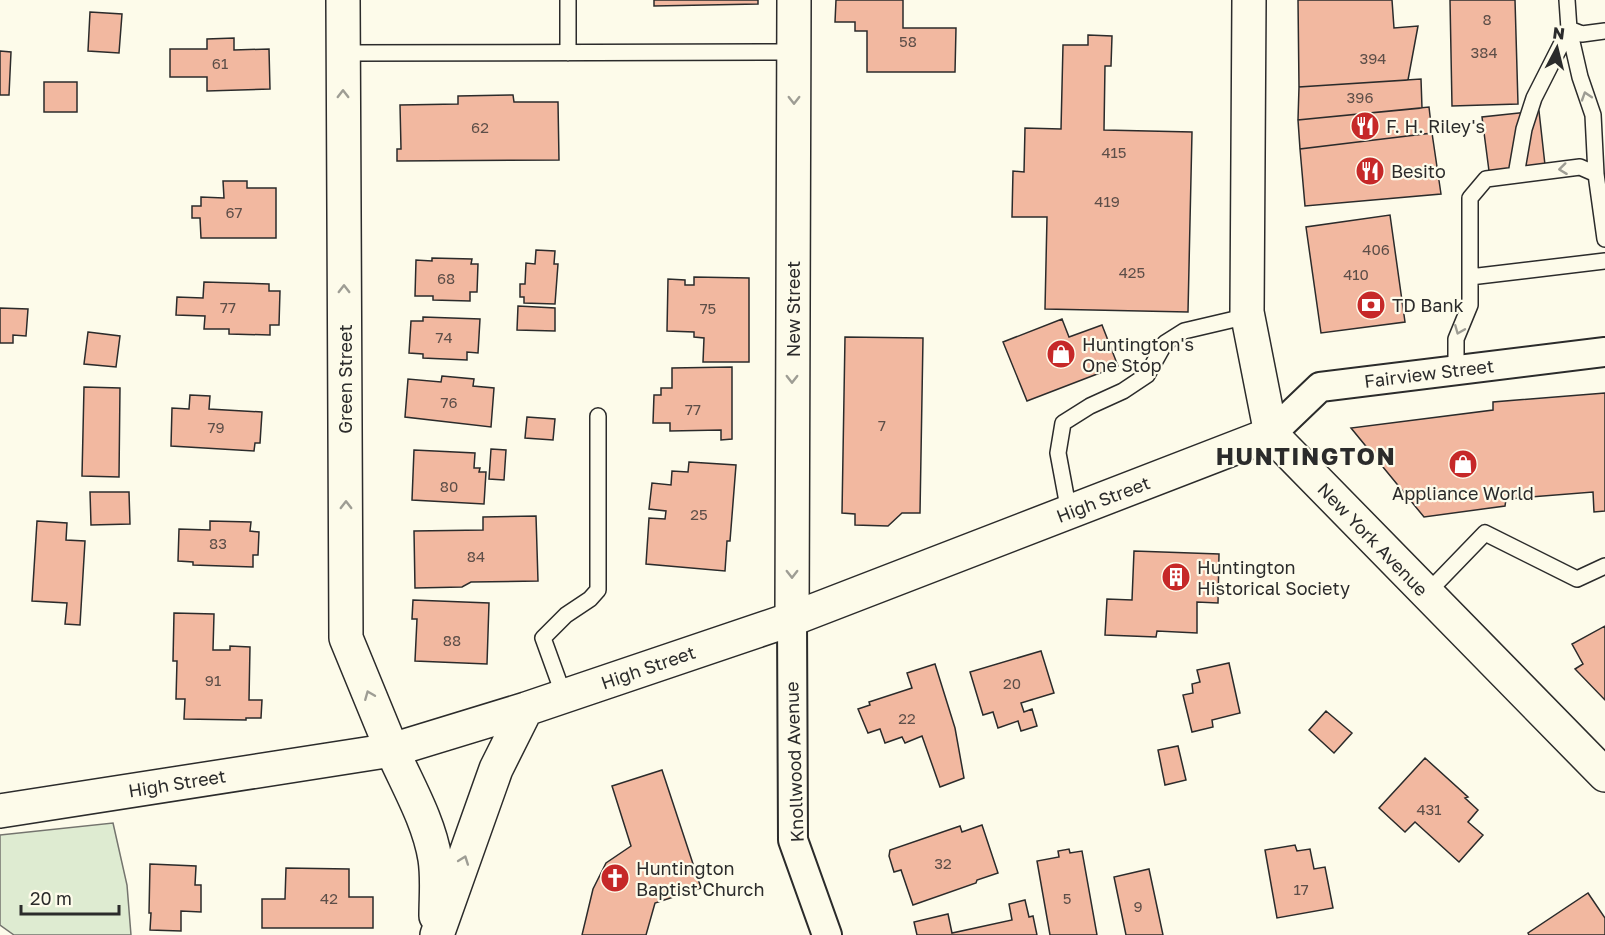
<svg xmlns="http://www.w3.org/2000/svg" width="1605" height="935" font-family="'Golos Text',sans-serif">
<rect width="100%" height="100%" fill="#fdfbea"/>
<path fill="#deebd1" stroke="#74746e" stroke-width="1.5" d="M113 823 127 885 131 935H14L0 925V835Z"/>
<path fill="#f2b8a0" stroke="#2b2b2b" stroke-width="1.5" d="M654 0H758V4L654 6Z
M836 0H903V28H956L955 72H867V31H855V22H835Z
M1298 0H1392L1394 28 1418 26 1408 80 1299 87Z
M1450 0H1515L1518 104 1452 106Z
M90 12 122 14 119 53 88 51Z
M1088 35 1112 36 1111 66H1105L1104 130 1192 132 1188 312 1045 309 1047 217H1012L1013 171 1024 172 1025 128 1061 129 1063 45H1088Z
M234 38V50L269 49 270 89 207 91V77H170V49H207V39Z
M0 51 11 52 9 95H0Z
M1421 79 1422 108 1298 120 1299 87Z
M44 82H77V112H44Z
M513 95 514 102H558L559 160 397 161V149H401L400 105 458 104V96Z
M1429 107 1432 133 1300 149 1298 120Z
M1539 111 1545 165 1489 171 1482 117Z
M1432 133 1441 194 1305 206 1300 149Z
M223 181H247V188H276V238H201L200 218H192V206H201V197L224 198Z
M1390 215 1405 322 1321 333 1306 227Z
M536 250 555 251 554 264H558L555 304 524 303V297H520V284H525L526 263 535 264Z
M432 258 472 259 471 264H478L477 292H470V301L433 300V296H415L416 260 432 261Z
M694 277 749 278V362H703L704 338 694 337V332L667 331 668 279 685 280V285H694Z
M204 282 269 284V291H280L279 325H270V335L229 334V329H204L205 316 176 315 177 297 203 298Z
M518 306 555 308V331L517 330Z
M0 308 28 309 26 336 13 335V343H0Z
M423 317 480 319 478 353 467 352V360L423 358V354L409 353 411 321H423Z
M1062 319 1069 337 1102 325 1118 366 1027 401 1003 342Z
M88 332 120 336 116 367 84 364Z
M845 337 923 338 920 513H902L888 526 855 525V514L842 513Z
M732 367V439L721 440V430L670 431V423H653L654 395H661V388H672V368Z
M442 376 474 379 473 386 494 388 491 427 405 417 408 379 441 382Z
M84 387 120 388 119 477 82 476Z
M1605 393V511L1594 512 1593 492 1506 499 1505 506 1424 517 1351 428 1493 410V402Z
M190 395 210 396 209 409 262 412 260 443H255L254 451 171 446 172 408 189 409Z
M527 417 555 419 553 440 525 438Z
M491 449 506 450 504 480 489 479Z
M414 450 475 453 474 468H480L479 472H486L484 504 412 500Z
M689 462 736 465 730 541H727L725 571 646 564 649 518 665 519 666 511 649 509 652 483 671 485 672 471 688 472Z
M90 492H129L130 524 91 525Z
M536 516 538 581 471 582 462 587 415 588 414 531 483 530V517Z
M37 521 67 523 66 540 85 541 80 625 65 624 67 603 32 601Z
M210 521 251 522 250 531 259 532 258 555H253V567L193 565V562L178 561 179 529 210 530Z
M1134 551 1219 554 1218 603 1197 602V633L1157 631 1156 637 1105 635 1107 599 1132 600Z
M413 600 489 603 487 664 415 661 417 619H412Z
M174 613 214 614 213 650H230V646L250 647 249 700H262L261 718H246V720L184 719 185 699H176L177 661H173Z
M1605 626V700L1575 669 1583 664 1572 644Z
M1041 651 1054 693 1021 703 1024 712 1032 709 1037 726 1021 731 1018 721 998 728 993 712 983 715 970 672Z
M1229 663 1240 713 1212 720 1213 727 1192 732 1183 695 1193 693 1192 684 1200 682 1197 670Z
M935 664 955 728 964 778 940 787 922 736 905 743 902 737 885 743 880 729 868 733 858 709 870 705 869 702 912 688 907 673Z
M1326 711 1352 733 1334 753 1309 730Z
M1178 746 1186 780 1165 785 1158 750Z
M1425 758 1468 797 1465 798 1478 810 1468 822 1483 835 1459 862 1415 822 1405 832 1379 808Z
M662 770 701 888 655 903 646 935H582L593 889 606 863 631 846 612 786Z
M982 825 998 873 977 880 976 883 913 905 901 870 894 872 889 856 890 850 960 826 962 832Z
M1295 845 1297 851 1310 849 1314 869 1325 867 1333 908 1277 918 1265 850Z
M1069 849 1070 853 1082 851 1097 935H1050L1037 861 1059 857 1058 851Z
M150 864 196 866 195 885H201V912L181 911V931L150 930 151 913H149Z
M286 868 349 869V897H373V928H262V899H285Z
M1149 869 1163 935H1126L1114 877Z
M1588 893 1605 918V935H1529L1528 933Z
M1025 900 1029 917 1033 916 1037 935H917L914 922 948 914 952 933 1012 920 1009 904Z"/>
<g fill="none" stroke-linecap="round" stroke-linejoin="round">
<g stroke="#2b2b2b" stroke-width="18">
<path id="service" d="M568 0V53
M1567 0 1569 29 1582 34 1605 31
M343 53 794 52
M1516 175 1524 129 1534 98 1569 29 1580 77 1593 115 1596 174
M1470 277 1605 261
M1456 370V339L1470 305V198L1486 179 1580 167 1596 174 1605 239
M1069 512 1058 453 1063 423 1090 406 1123 391 1147 375 1165 343 1184 331 1248 316
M1427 593 1485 533 1577 579 1605 566
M564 696 543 638 566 615 590 599 598 590V416"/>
</g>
<g stroke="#2b2b2b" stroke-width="32">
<path id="minor" d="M1271 434 1320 387 1605 352
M792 619 793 840 827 935"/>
</g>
<g stroke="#2b2b2b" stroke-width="36">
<path id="tertiary" d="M343 0 346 638 392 750
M792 619 794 0"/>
</g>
<g stroke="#2b2b2b" stroke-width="36">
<path id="secondary" d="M392 750C407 784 429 821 435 859 438 878 436 897 436 916
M0 811 392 750 526 709 792 619 1271 434
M437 935 496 769 526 709"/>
</g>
<g stroke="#2b2b2b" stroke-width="36">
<path id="primary" d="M1249 0 1247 312 1271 434 1605 775"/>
</g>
<use href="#service" stroke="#fdfbea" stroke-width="15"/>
<use href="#minor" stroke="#fdfbea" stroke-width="28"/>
<use href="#tertiary" stroke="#fdfbea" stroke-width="33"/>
<use href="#secondary" stroke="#fdfbea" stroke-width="33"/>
<use href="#primary" stroke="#fdfbea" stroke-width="33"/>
</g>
<defs><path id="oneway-chevron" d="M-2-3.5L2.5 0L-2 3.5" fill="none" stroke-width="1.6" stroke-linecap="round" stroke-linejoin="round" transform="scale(1.5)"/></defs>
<g stroke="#9e9d94">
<use href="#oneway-chevron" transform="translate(343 94) rotate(-90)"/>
<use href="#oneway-chevron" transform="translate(1586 96) rotate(-108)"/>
<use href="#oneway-chevron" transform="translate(794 100) rotate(90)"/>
<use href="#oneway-chevron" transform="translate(1563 169) rotate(173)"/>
<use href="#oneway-chevron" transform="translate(344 289) rotate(-90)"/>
<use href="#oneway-chevron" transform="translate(1459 330) rotate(112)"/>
<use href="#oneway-chevron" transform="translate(792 379) rotate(90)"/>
<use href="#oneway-chevron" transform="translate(346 505) rotate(-90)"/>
<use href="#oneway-chevron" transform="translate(792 574) rotate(90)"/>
<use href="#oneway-chevron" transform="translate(369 695) rotate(-112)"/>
<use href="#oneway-chevron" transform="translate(464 860) rotate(-70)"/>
</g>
<defs>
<g id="restaurant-disc" transform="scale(1.5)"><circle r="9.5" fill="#c62828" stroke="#fdfbea"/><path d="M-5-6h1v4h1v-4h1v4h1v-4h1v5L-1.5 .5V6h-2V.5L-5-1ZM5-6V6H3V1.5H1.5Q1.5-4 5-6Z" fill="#fff"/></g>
<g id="bank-disc" transform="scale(1.5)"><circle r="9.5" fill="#c62828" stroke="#fdfbea"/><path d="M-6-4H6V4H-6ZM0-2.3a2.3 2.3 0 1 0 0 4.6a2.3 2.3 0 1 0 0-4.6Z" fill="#fff"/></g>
<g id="shop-disc" transform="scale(1.5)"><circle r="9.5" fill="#c62828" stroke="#fdfbea"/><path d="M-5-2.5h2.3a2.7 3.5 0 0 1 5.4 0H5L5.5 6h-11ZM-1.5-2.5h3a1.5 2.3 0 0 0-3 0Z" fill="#fff"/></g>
<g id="building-disc" transform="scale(1.5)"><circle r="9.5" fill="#c62828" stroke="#fdfbea"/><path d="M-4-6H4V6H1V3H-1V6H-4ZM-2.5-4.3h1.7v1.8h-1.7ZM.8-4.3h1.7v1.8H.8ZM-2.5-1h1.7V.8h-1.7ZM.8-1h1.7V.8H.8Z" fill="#fff"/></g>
<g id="church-disc" transform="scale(1.5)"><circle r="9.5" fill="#c62828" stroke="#fdfbea"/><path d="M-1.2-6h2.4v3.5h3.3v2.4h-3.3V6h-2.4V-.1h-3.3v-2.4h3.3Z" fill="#fff"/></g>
</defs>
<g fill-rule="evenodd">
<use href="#restaurant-disc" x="1365" y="126"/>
<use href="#restaurant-disc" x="1370" y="171"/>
<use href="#bank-disc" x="1371" y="305"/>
<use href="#shop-disc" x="1061" y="354"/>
<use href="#shop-disc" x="1463" y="464"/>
<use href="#building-disc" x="1176" y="577"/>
<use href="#church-disc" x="615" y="878"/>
</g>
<g text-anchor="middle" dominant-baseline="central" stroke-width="4.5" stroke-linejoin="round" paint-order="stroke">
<g font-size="15" fill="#5d4e48">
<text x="1487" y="19">8</text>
<text x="908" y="41">58</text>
<text x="1484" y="52">384</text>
<text x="1373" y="58">394</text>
<text x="220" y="63">61</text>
<text x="1360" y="97">396</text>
<text x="480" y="127">62</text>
<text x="1114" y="152">415</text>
<text x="1107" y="201">419</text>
<text x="234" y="212">67</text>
<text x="1376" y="249">406</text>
<text x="1132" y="272">425</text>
<text x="1356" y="274">410</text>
<text x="446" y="278">68</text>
<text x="228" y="307">77</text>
<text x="708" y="308">75</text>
<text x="444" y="337">74</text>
<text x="449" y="402">76</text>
<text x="693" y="409">77</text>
<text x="882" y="425">7</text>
<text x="216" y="427">79</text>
<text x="449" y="486">80</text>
<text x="699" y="514">25</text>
<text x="218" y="543">83</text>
<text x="476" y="556">84</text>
<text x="452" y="640">88</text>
<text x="213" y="680">91</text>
<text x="1012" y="683">20</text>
<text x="907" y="718">22</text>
<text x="1429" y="809">431</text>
<text x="943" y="863">32</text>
<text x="1301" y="889">17</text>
<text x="329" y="898">42</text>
<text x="1067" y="898">5</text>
<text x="1138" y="906">9</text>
</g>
<g font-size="18" fill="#2b2b2b" stroke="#fdfbea" text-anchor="start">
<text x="1386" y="126">F. H. Riley's</text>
<text x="1391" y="171">Besito</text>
<text x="1392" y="305">TD Bank</text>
<text x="1082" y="344">Huntington's<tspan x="1082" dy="21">One Stop</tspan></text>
<text x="1463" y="493" text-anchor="middle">Appliance World</text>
<text x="1197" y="567">Huntington<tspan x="1197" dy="21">Historical Society</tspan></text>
<text x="636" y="868">Huntington<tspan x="636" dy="21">Baptist Church</tspan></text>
</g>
<g font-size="18" fill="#2b2b2b" stroke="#fdfbea">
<text transform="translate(793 309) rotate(-90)">New Street</text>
<text transform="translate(1429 373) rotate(-7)">Fairview Street</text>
<text transform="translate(345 379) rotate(-90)">Green Street</text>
<text transform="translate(1103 499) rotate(-21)">High Street</text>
<text transform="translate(1373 539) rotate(46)">New York Avenue</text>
<text transform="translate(648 667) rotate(-19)">High Street</text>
<text transform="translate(794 762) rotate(-92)">Knollwood Avenue</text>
<text transform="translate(177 783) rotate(-9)">High Street</text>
</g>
<g font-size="24" font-weight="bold" letter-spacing="1.5" fill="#2b2b2b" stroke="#fdfbea">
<text x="1306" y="455">HUNTINGTON</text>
</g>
</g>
<g transform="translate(1557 48) rotate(7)" stroke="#fdfbea" stroke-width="4.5" paint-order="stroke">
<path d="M0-4.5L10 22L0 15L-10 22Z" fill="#2b2b2b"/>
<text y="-9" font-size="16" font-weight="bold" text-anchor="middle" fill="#2b2b2b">N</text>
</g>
<path d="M21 905v9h98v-9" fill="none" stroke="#2b2b2b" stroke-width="3"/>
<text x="30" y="905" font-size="18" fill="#2b2b2b" stroke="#fdfbea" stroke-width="4.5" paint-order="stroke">20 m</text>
</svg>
